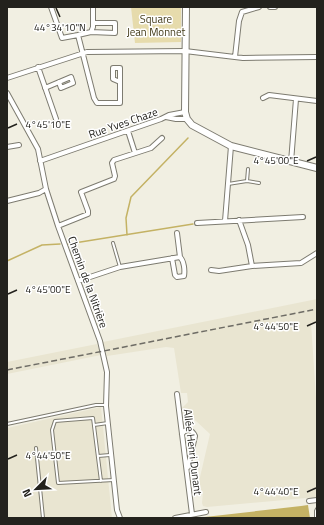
<svg xmlns="http://www.w3.org/2000/svg" width="324" height="525" font-family="'Titillium Web',sans-serif">
<rect width="100%" height="100%" fill="#f1efe2"/>
<path fill="#e9e5d1" d="M317 299V321L311 323 317 413V497L207 507 203 506 202 503 203 492 197 490 210 434 182 408 188 402 187 393H181L174 348 166 347 107 356 103 342Z
M97 344 101 355 7 374V362Z
M101 407 112 518H7V428Z"/>
<path fill="#e6dbac" d="M131 7H181V42L135 43Z"/>
<path fill="#c4b264" d="M308 505 310 518H196L301 506Z"/>
<g fill="none" stroke-linecap="round" stroke-linejoin="round">
<path stroke="#c4b264" stroke-width="1.5" d="M127 235 126 218 131 197 188 138
M68 244 193 224
M7 261 42 245 60 244"/>
<g stroke="#7d7b70" stroke-width="4">
<path id="lane" d="M247 181 259 183
M228 184 247 181 248 169
M113 243 120 267
M7 424 96 405H106
M94 425 108 423
M36 448 43 518
M98 456 110 455
M101 481 93 418 55 421 52 430 58 483 114 480
M316 518V511L317 509"/>
</g>
<g stroke="#7d7b70" stroke-width="6">
<path id="street" d="M51 7 62 38 78 35 94 98 97 103H120V68H113V79L120 82
M270 7H275
M91 32 93 27V7
M78 35 91 32 115 33V23H94
M235 57 239 21 242 12 259 7
M38 67 56 119
M7 78 87 52 185 51 243 58 317 57
M45 88 71 77 73 83 61 88 59 82
M7 93 38 149 46 189 58 226 100 341 107 372 106 406 117 510 120 518
M263 98 269 95 317 101
M166 117 176 119H187
M128 131 135 153
M7 147 19 145
M40 161 161 119 169 115 185 112
M291 162 296 99
M7 201 39 193 46 189
M239 220 248 245 252 266
M225 221 231 146
M197 223 303 217
M58 226 88 214V211L81 192 114 179 115 176 112 163 114 160 151 148 162 138
M177 233 180 257
M211 270 219 271 252 266 301 263 317 253
M78 281 120 267 180 257C184 261 185 270 184 276L177 277 175 275 172 258
M177 394 192 514
M182 434C186 428 192 429 195 436L188 467
M309 501 317 500
M175 518 206 512"/>
</g>
<g stroke="#7d7b70" stroke-width="8">
<path id="secondary" d="M186 7 185 112 187 119 192 125 231 146 317 168"/>
</g>
<use href="#lane" stroke="#fff" stroke-width="2"/>
<use href="#street" stroke="#fff" stroke-width="4"/>
<use href="#secondary" stroke="#fff" stroke-width="6"/>
<path stroke="#6e6c65" stroke-width="1.5" stroke-dasharray="6 3" stroke-linecap="butt" d="M7 370 317 309"/>
</g>
<path fill="none" stroke="#23221d" stroke-width="1.5" d="M56 8 60 17M8 128 17 124M307 161 316 157M8 294 17 290M307 326 316 322M8 459 17 455M307 492 316 488"/>
<g text-anchor="middle" dominant-baseline="central" stroke-width="3" stroke-linejoin="round" paint-order="stroke">
<g font-size="11" fill="#413917" stroke="#fff">
<text x="156" y="19">Square<tspan x="156" dy="13">Jean Monnet</tspan></text>
</g>
<g font-size="11" fill="#23221d" stroke="#fff">
<text transform="translate(123 123) rotate(-19)">Rue Yves Chaze</text>
<text transform="translate(88 282) rotate(70)">Chemin de la Nitrière</text>
<text transform="translate(193 452) rotate(83)">Allée Henri Dunant</text>
</g>
</g>
<g font-size="10" text-anchor="middle" fill="#23221d" stroke="#fff" stroke-width="3" stroke-linejoin="round" paint-order="stroke">
<text x="60" y="31">44°34'10"N</text>
<text x="48" y="128">4°45'10"E</text>
<text x="276" y="164">4°45'00"E</text>
<text x="48" y="293">4°45'00"E</text>
<text x="276" y="330">4°44'50"E</text>
<text x="48" y="459">4°44'50"E</text>
<text x="276" y="495">4°44'40"E</text>
</g>
<rect width="324" height="525" fill="none" stroke="#23221d" stroke-width="16"/>
<g transform="translate(36 489) rotate(246)" stroke="#ffffff" stroke-width="3" paint-order="stroke">
<path d="M0-3L7 15L0 10L-7 15Z" fill="#23221d"/>
<text y="-6" font-size="11" font-weight="bold" text-anchor="middle" fill="#23221d">N</text>
</g>
</svg>
